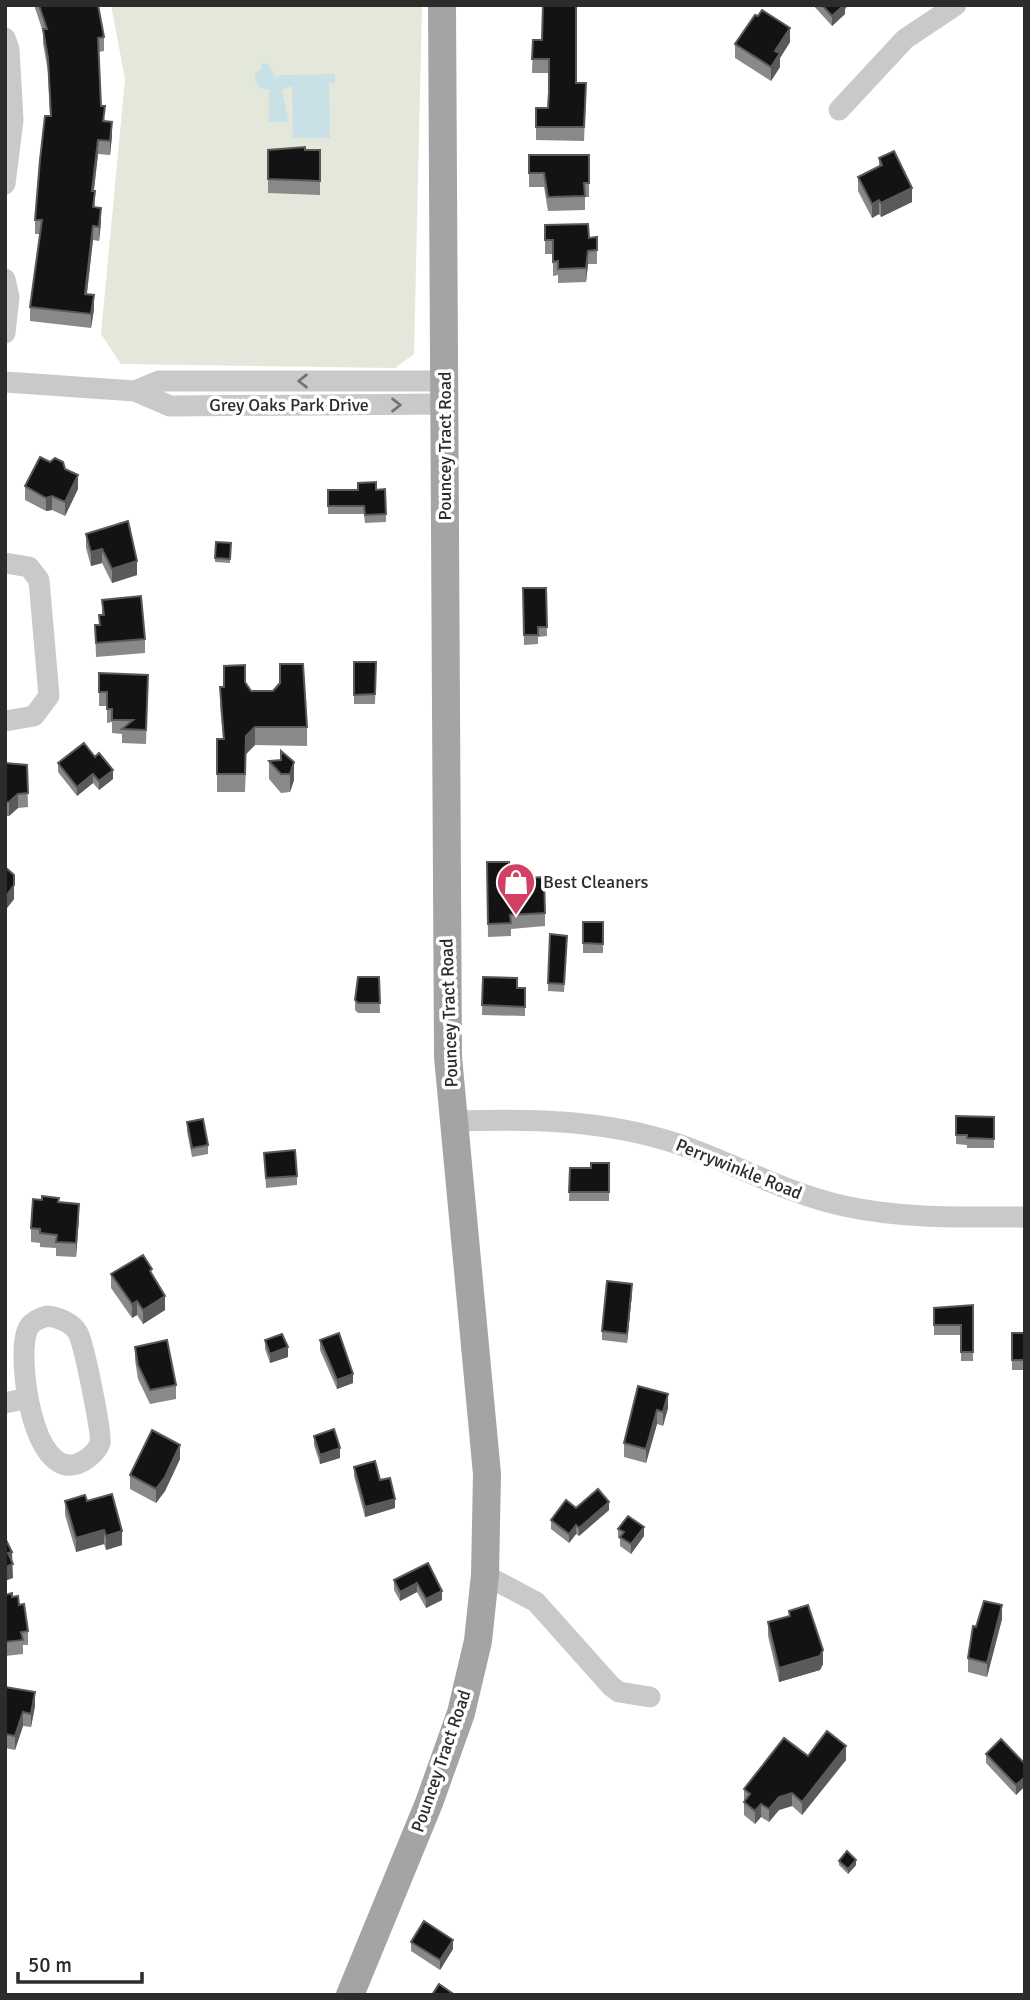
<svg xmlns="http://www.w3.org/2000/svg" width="1030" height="2000" font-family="Signika,sans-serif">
<rect width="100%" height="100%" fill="#fff"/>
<path fill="#e4e8db" d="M111 5H422L414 354 395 368 121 364 101 334 125 79Z"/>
<path fill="#c9e0e6" d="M262 63 268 64 276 78 281 75 335 74V83H329L330 138H293L292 86 282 90 289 122H269V90L260 88 255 81V73L262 69Z"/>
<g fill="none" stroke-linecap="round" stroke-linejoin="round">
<path stroke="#c9c9c9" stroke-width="21" d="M5 38 9 49 13 120 5 184
M839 110 905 39 956 5
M5 279 9 297 5 333
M5 382 135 391 170 406 445 404
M135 391 159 381H445
M5 563 29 567 39 580 49 696 34 716 5 721
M453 1121C529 1119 601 1119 675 1143 732 1162 784 1193 844 1206 903 1219 965 1217 1025 1217
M47 1316C58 1317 73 1323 78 1333 84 1344 102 1433 100 1443 97 1452 86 1461 77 1464 32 1478 17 1359 27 1331 30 1322 38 1319 47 1316Z
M5 1403 28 1398
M485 1575 536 1602 611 1686 619 1692 650 1697"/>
<path stroke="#a4a4a4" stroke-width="28" d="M350 1995 429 1803 461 1713 478 1641 485 1575 487 1474 448 1057 442 5"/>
</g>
<path fill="#898989" d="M34 5H98L104 37V51L99 52 101 106 105 121 112 136 110 155 98 154 94 191 95 207 101 222 99 241 93 240 87 294 94 309 91 328 30 321V307L40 234H35V220L50 116 48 72 43 43V32Z
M813 5H848L845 9V14L832 26Z
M758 16 790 42 780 58V67L771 81 735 58V44Z
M533 40H542L576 83 586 96 584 141 536 140V108H548L549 93V73H532Z
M268 150H320V195L268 193Z
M529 155H589V197H585V210L548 211 544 187H529Z
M879 158 912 202 881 217 879 214 872 218 858 191V177L879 167Z
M545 225 589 238 597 237V264H588L586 282 558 283V275L553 276V254H545Z
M65 469 78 489 65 516 52 510 46 511 25 500V486Z
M328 490H376L386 514V522L365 523 364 514H328Z
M86 534 137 575 112 583 102 563 91 566 86 548Z
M231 543 230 563 215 562V558Z
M523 588H546L547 636 538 637V644L524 645Z
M102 600 145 639V653L96 657 95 625H99V615H102Z
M354 662H376L375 704H354Z
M99 673 148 675 146 744 122 743V734L112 733V722L107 723V706H99Z
M245 682 251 691 307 727V746L255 745 246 754 245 792H217V739H223L220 705V687Z
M281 760 294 780 290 792 281 793 269 779V761Z
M5 763 27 765 28 807 18 808 9 816H5Z
M58 763 113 779 99 790 93 783 77 796 58 772Z
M487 862 509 879 545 913V926L511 929V936L488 937Z
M5 867 14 899 7 908V919H5Z
M583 922H603V953H583Z
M567 936 564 992 548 991V983Z
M379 977 380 1013H358L355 1010V1000Z
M483 977 517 988 525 989V1016L482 1015Z
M956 1116 994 1117V1148H967V1145L956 1144Z
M187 1122 208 1145V1154L192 1157 187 1131Z
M264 1153 297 1176V1185L266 1188Z
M609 1163V1201H569L570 1168H591Z
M59 1202 79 1218 76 1257 56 1256V1248L40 1247V1243L31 1242V1228Z
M111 1274H152L165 1310 143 1324 137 1315 132 1318 111 1288Z
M632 1293 627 1343 602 1340V1331Z
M973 1305V1361H961V1335H934V1308Z
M1012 1333H1025V1370H1012Z
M265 1340 288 1357 270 1363 265 1349Z
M320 1340 353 1383 337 1389 320 1350Z
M135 1347 176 1385V1399L150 1404 138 1379 135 1360Z
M638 1386 668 1408 663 1426 657 1424 646 1463 624 1457V1443Z
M314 1436 340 1458 320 1464 314 1445Z
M180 1459 165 1491 156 1503 130 1489V1475Z
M354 1467 380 1480 395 1508 365 1517 354 1476Z
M65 1501H87L122 1545 106 1550 104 1544 76 1552 65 1515Z
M576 1508 609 1510 579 1536 576 1534 569 1543 551 1529V1520Z
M618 1529 644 1536 631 1554 620 1546V1539L618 1538Z
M428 1563 442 1600 426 1608 417 1592 400 1601 394 1590V1580Z
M5 1595 12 1597 19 1605 28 1631V1645H23V1654L5 1656Z
M789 1611 823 1664 820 1670 779 1682 768 1636V1622L789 1616Z
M1002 1619 987 1677 968 1672V1658L976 1627Z
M5 1687 35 1706 31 1727 23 1726 15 1750 5 1748Z
M986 1754 1025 1764V1786L1016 1795 986 1763Z
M808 1756 846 1760 802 1815 792 1806 779 1810 769 1822 761 1817 755 1824 744 1815V1789Z
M839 1861 856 1865 848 1874 839 1865Z
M411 1942 453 1949 440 1970 411 1951Z"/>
<path fill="#5a5a5a" d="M843 5H848L845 9V14L832 26V16Z
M790 28V42L780 58V67L771 81V67L775 51Z
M112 122V136L110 155V141Z
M98 140V154L92 204V191Z
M912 188V202L881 217V203Z
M879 200V214L872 218V204Z
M101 208V222L99 241V227Z
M93 226V240L85 308V294Z
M588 251V264L586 282V268Z
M94 295V309L91 328V314Z
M78 475V489L65 516V502Z
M52 496V510L46 511V498Z
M102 549V563L91 566V552Z
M137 561V575L112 583V569Z
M255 727V745L246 754 245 792 246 736Z
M294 762V780L290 792V774Z
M113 770V779L99 790V781Z
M93 774V783L77 796V787Z
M18 794V808L9 816V802Z
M14 885V899L7 908V895Z
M79 1204V1218L76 1257V1243Z
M632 1284V1293L627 1343V1334Z
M165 1296V1310L143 1324V1310Z
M137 1301V1315L132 1318V1304Z
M288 1347V1357L270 1363V1354Z
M353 1374V1383L337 1389V1380Z
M668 1394V1408L663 1426V1412Z
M657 1410V1424L646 1463V1449Z
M180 1445V1459L165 1491 156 1503V1489Z
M340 1448V1458L320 1464V1455Z
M395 1499V1508L365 1517V1507Z
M609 1502V1510L579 1536V1528Z
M576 1525V1534L569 1543V1534Z
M644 1527V1536L631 1554V1544Z
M104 1530V1544L76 1552V1538Z
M122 1531V1545L106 1550V1536Z
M12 1552 13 1578 5 1581V1567L8 1553Z
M417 1583V1592L400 1601V1592Z
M442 1591V1600L426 1608V1599Z
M1002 1605V1619L987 1677V1663Z
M823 1650V1664L820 1670 779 1682V1668Z
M35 1692V1706L31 1727V1714Z
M23 1712V1726L15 1750V1736Z
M846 1746V1760L802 1815V1802Z
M1025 1777V1786L1016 1795V1785Z
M792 1793V1806L779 1810 769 1822V1809L779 1797Z
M761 1804V1817L755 1824V1811Z
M856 1860V1865L848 1874V1869Z
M453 1940V1949L440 1970V1960Z"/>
<path fill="#131313" stroke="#5a5a5a" stroke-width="2" d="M39 5H98L104 37 98 38 101 106H105L103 121 112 122 110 141 98 140 92 191H95L93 207 101 208 99 227 93 226 85 294 94 295 91 314 30 307 42 220H35L40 160 45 116H51L48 58 43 29H47Z
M543 5H576V83H586L584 127H536V108H548L549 92V59H532L533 40H542Z
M822 5H844L832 16Z
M762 10 790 28 775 51 780 53 771 67 735 44 755 15 758 16Z
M305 147V150H320V181L268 179V150Z
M894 151 912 188 881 203 879 200 872 204 858 177 882 165 879 158Z
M529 155H589V183H584L585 196 548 197 544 173H529Z
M588 224 589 238 597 237V250L588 251 586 268 558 269V261L553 262V240H545V225Z
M40 457 50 462 55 458 63 462 65 469 78 475 65 502 52 496 46 498 25 486Z
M376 482V490L385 489 386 514 365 515 364 506H328V490H358V483Z
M128 521 137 561 112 569 102 549 91 552 86 534Z
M216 542 231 543 230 559 215 558Z
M523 588H546L547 627H538V635H524Z
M141 596 145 639 96 643 95 625H100L99 615H104L102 600Z
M354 662H376L375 694 354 695Z
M280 664H303L307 727H255L246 736 245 774H217V739H224L220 687H224V666L245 665V682L251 691H273L280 683Z
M99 673 148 675 146 730 122 729 133 720H112V709H107V692H99Z
M84 743 95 757 99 753 113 770 99 781 93 774 77 787 58 763Z
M281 751 294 762 290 774H281L269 761 281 760Z
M5 763 27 765 28 793 18 794 9 802H5Z
M487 862H509V879L544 877 545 913 510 915 511 923 488 924Z
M5 867 14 875V885L7 895V905L5 906Z
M583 922H603V944L583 943Z
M550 934 567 936 564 984 548 983Z
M358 977H379L380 1003H358L355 1000Z
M483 977 517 978V988H525V1007L482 1005Z
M956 1116 994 1117V1139L967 1138V1135H956Z
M203 1119 208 1145 192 1148 187 1122Z
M295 1150 297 1176 266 1178 264 1153Z
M591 1163H609V1192H569L570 1168H591Z
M42 1196 59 1198 58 1202 79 1204 76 1243 56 1242 57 1235 40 1233V1229L31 1228 33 1199 42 1200Z
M143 1255 152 1269 150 1271 165 1296 143 1310 137 1301 132 1304 111 1274Z
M607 1281 632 1284 627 1334 602 1331Z
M973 1305V1352H961V1325H934V1308Z
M339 1333 353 1374 337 1380 320 1340Z
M1012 1333H1025V1360H1012Z
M282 1334 288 1347 270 1354 265 1340Z
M167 1340 176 1385 150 1390 138 1365 135 1347Z
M638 1386 668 1394 663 1412 657 1410 646 1449 624 1443Z
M334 1429 340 1448 320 1455 314 1436Z
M152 1430 180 1445 165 1477 156 1489 130 1475Z
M375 1461 380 1480 390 1478 395 1499 365 1507 354 1467Z
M598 1489 609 1502 579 1528 576 1525 569 1534 551 1520 566 1500 576 1508Z
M112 1494 122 1531 106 1536 104 1530 76 1538 65 1501 85 1495 87 1501Z
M628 1516 644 1527 631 1544 620 1537 624 1532 618 1529Z
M5 1538 12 1552 8 1553 13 1564 5 1567Z
M428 1563 442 1591 426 1599 417 1583 400 1592 394 1580Z
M12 1593V1597L18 1596 19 1605 24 1604 28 1631 21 1632 23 1640 5 1642V1595Z
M984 1601 1002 1605 987 1663 968 1658 973 1626 976 1627Z
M808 1605 823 1650 820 1656 779 1668 768 1622 790 1616 789 1611Z
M5 1687 35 1692 31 1714 23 1712 15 1736 5 1734Z
M827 1731 846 1746 802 1802 792 1793 779 1797 769 1809 761 1804 755 1811 744 1802 750 1794 744 1789 784 1738 808 1756Z
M1001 1739 1025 1764V1777L1016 1785 986 1754Z
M847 1851 856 1860 848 1869 839 1861Z
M424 1921 453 1940 440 1960 411 1942Z
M439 1984 452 1993 451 1995H432Z"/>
<defs><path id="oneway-chevron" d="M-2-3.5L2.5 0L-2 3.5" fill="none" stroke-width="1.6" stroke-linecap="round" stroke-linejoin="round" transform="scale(1.75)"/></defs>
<g stroke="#737373">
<use href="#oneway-chevron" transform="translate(303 381) rotate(-180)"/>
<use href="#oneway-chevron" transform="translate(396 405)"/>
</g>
<defs>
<g id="shop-pin" transform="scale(2.0125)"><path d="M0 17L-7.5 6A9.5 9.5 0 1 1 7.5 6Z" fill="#d24063" stroke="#fff"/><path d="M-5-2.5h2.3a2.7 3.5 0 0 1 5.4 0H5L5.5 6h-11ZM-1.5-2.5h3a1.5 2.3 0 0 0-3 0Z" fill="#fff"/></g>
</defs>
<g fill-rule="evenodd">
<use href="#shop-pin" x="516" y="882"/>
</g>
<g text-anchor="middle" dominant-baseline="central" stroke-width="7" stroke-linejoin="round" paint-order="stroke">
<g font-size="18" fill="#2c2c2c" stroke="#fff">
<text x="289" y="405">Grey Oaks Park Drive</text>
<text transform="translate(445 446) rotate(-90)">Pouncey Tract Road</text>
<text transform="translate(449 1013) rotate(-92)">Pouncey Tract Road</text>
<text transform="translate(739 1169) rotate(22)">Perrywinkle Road</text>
<text transform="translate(441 1761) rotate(-71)">Pouncey Tract Road</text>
</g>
<g font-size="18" fill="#2c2c2c" stroke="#fff" text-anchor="start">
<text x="543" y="882">Best Cleaners</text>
</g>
</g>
<rect width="1030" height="2000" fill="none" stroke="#2c2c2c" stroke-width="14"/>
<path d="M18 1972v10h124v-10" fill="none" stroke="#2c2c2c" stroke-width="3.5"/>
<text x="28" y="1972" font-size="21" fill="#2c2c2c" stroke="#ffffff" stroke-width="5" paint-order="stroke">50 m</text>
</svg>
